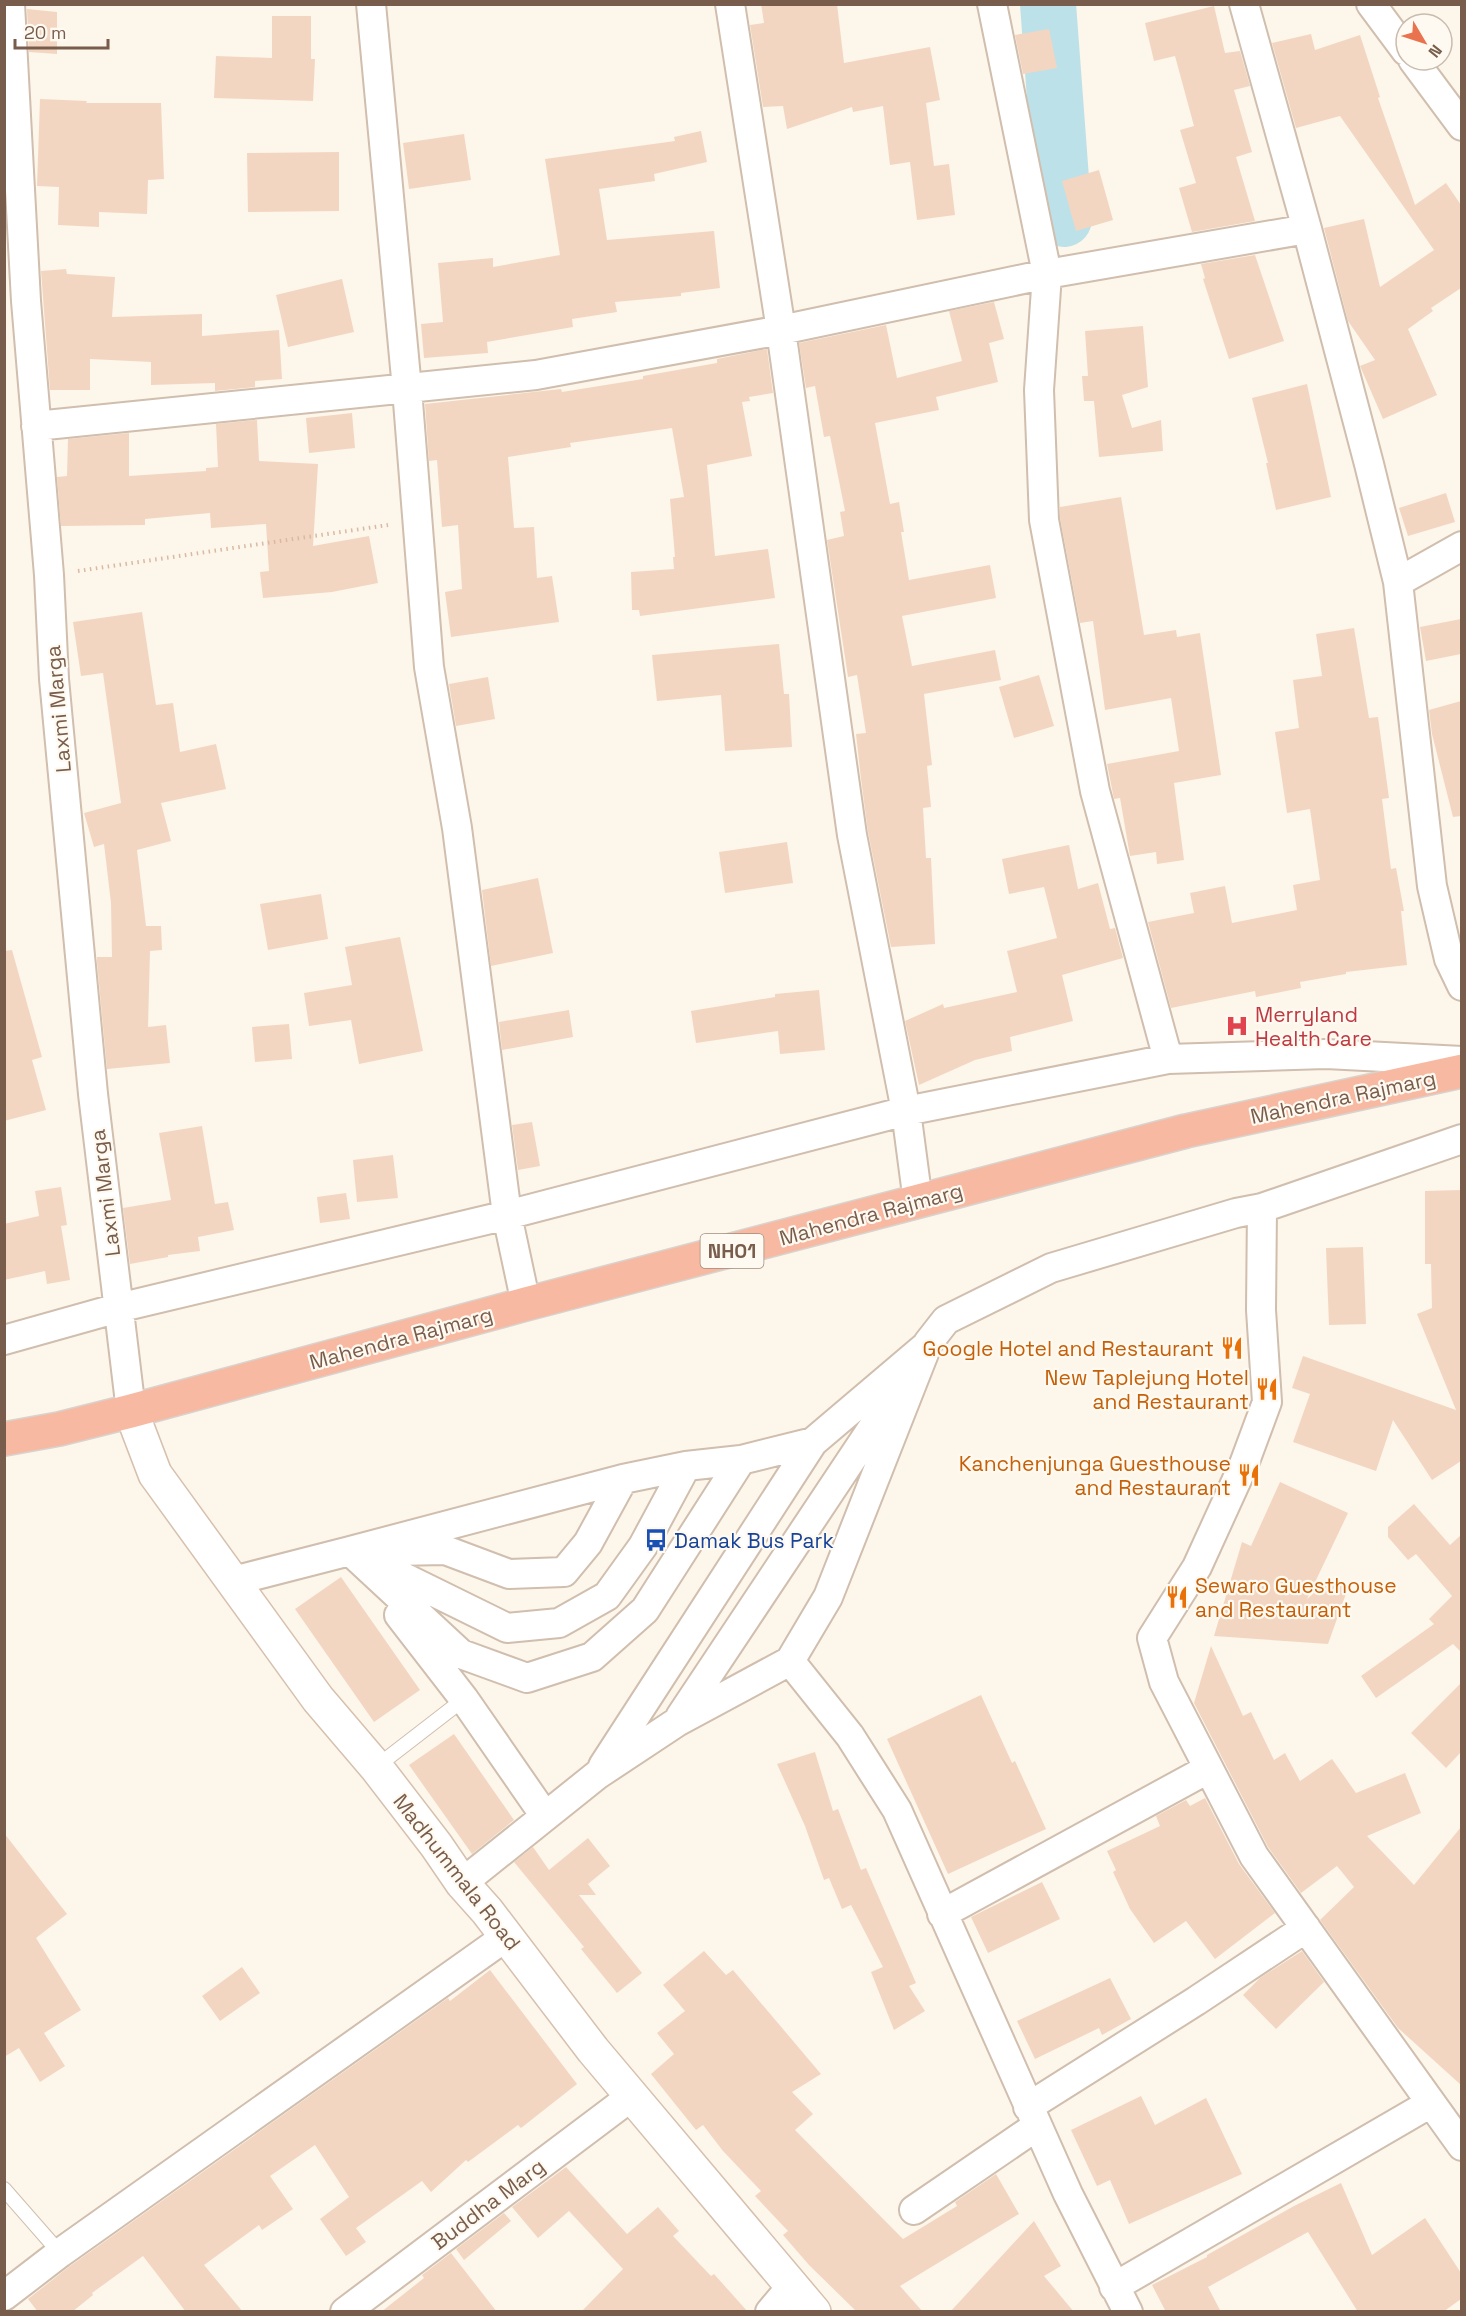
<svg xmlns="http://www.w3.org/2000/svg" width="1466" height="2316" font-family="'Space Grotesk',sans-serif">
<rect width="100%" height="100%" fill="#fdf6ea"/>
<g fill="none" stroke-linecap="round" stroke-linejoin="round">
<path stroke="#bde1e8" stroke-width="56" d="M1048 4 1064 219"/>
</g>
<path fill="#f3d6c1" d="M761 4H837L844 63 930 47 940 100 926 103 934 166 949 164 955 215 917 220 910 162 890 165 883 106 853 112 852 107 787 129 783 106 763 107 750 25 764 23Z
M1214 6 1225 53 1240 51 1250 86 1234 90 1252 152 1236 157 1255 221 1192 232 1179 188 1196 183 1180 130 1194 126 1175 56 1154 61 1145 23Z
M27 9 57 12V54L29 52Z
M272 16H311V59H315L313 101 214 98 216 56 272 58Z
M1049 29 1057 68 1023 74 1015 35Z
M1311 34 1315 50 1360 35 1380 97 1378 98 1415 205 1446 183 1461 205V288L1431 308 1433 311 1408 329 1437 395 1383 419 1360 366 1375 360 1348 321 1324 228 1364 219 1380 287 1434 250 1340 116 1296 128 1272 43Z
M40 99 87 101 86 103H161L164 179 148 180 147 214 99 212V227L58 225 59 187 37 186Z
M701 131 707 162 654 174 655 181 599 189 607 240 714 231 720 288 681 293V296L615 302 617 312 572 319 573 327 487 342 488 353 424 358 421 324 443 322 438 263 493 258V267L560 255 545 159 675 141 674 137Z
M464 134 471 180 409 189 403 143Z
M339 152V211L248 212 247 153Z
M1099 170 1113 220 1076 231 1062 181Z
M1255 255 1284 341 1229 359 1203 279 1205 278 1201 264Z
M66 269 67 274 115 277 112 317 202 314V336L279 330 282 379 255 381V387L215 391V383L151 385V362L90 359V390H50L41 271Z
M342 279 354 332 288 347 276 295Z
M994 302 1004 339 989 343 998 382 936 397 939 410 875 423 890 504 899 502 904 532H901L909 580 990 565 996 598 902 616 912 666 995 650 1001 680 924 694 932 765 927 766 931 807 923 808 926 858H931L935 944 891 947 868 832 861 779 856 734 866 733 857 675 848 677 827 540 844 536 840 512 845 511 830 436 824 437 815 386 806 388 799 343 886 325 897 378 962 361 949 311Z
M1143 326 1148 387 1122 395 1132 428 1161 420 1163 451 1099 457 1094 401H1084L1082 376H1088L1085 331Z
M767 349 773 393 749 397 750 401 742 402 752 456 707 465 715 556 768 549 775 598 640 616 639 610H632L631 572 674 569 673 557H675L670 499 684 497 672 428 570 443 571 447 508 457 514 528 534 527 537 578 552 576 559 622 451 637 445 592 462 589 458 525 442 527 437 460 429 461 425 404 561 389 562 392 643 379V376L717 363V359Z
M1307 384 1331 497 1276 510 1266 463H1268L1252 398Z
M352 413 355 448 309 453 306 418Z
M257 420 259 461 318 464 313 546 369 536 378 583 332 592 263 598 260 572 269 571 266 524 211 528 210 513 145 519V525L61 526 57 477 67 476 68 439 129 433V476L206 471V468L218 467 216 424Z
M1446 493 1455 522 1408 536 1399 508Z
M1121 497 1144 635 1176 630 1177 637 1200 633 1221 775 1174 783 1184 860 1157 864 1156 852 1130 856 1120 798 1114 799 1107 764 1179 751 1171 698 1105 710 1093 621 1080 623 1060 518V507Z
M142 612 156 705 173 703 180 752 216 744 226 789 161 803 171 841 137 850 146 926H161L162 950 150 951 148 1027 166 1025 170 1063 107 1069 97 962V957H112L111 903 104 844 94 847 84 813 121 803 103 673 81 676 73 622Z
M1461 619V654L1426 661 1420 627Z
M1354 628 1369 718 1378 717 1389 798 1382 799 1391 869 1396 868 1404 911H1401L1407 965 1346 972V974L1300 982 1301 988 1256 997 1255 991 1171 1008 1148 922 1194 913 1190 893 1225 886 1232 923 1297 910 1293 885 1320 880 1310 809 1287 813 1275 732 1299 728 1293 680 1322 676 1316 634Z
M779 644 784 694H789L792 747 725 751 721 695 657 701 652 655Z
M1039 675 1054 726 1014 738 999 687Z
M488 677 495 719 456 726 449 684Z
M1461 701V816L1453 817 1432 734 1429 710Z
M787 842 793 883 725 893 719 852Z
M1069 845 1078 889 1098 883 1110 929 1115 928 1123 958 1062 975 1073 1021 1010 1037 1012 1051 975 1060 919 1085 905 1021 943 1004 944 1008 1017 992 1007 951 1057 938 1044 887 1009 894 1002 859Z
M538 878 553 953 491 966 482 890Z
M321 894 328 939 268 950 260 904Z
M400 937 423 1051 359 1064 351 1020 309 1026 304 993 352 985 345 947Z
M12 950 42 1057 32 1060 46 1110 4 1121V951Z
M819 990 825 1050 780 1054 778 1031 696 1043 691 1011 775 997V994Z
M569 1010 573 1037 502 1050 499 1022Z
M289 1024 292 1059 255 1062 252 1027Z
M532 1122 540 1166 518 1170 512 1125Z
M202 1126 215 1204 228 1202 234 1230 198 1237 200 1251 168 1255V1257L130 1264 123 1208 171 1200 159 1133Z
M393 1155 398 1198 357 1202 353 1160Z
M61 1187 67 1225 61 1226 70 1280 47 1284 45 1271 4 1280V1224L39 1216 35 1191Z
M1461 1190V1461L1432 1480 1393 1420 1376 1471 1293 1442 1310 1394 1292 1388 1303 1356 1456 1410 1417 1314 1432 1308 1431 1264H1425V1191Z
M346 1193 350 1219 320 1223 317 1197Z
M1363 1247 1366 1324 1329 1325 1326 1248Z
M1280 1482 1348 1513 1307 1599 1329 1580 1348 1588 1328 1644 1214 1636 1242 1542 1251 1546Z
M1414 1504 1450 1545 1461 1535V1652L1453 1644 1376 1698 1361 1676 1434 1624 1429 1619 1452 1596 1416 1554 1408 1560 1388 1537V1527Z
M341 1577 420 1690 374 1722 295 1609Z
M1211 1646 1243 1716 1251 1712 1274 1760 1285 1753 1300 1781 1332 1759 1356 1793 1405 1773 1421 1813 1367 1836 1414 1885 1461 1827V2085L1398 2028 1320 1920 1354 1887 1337 1866 1301 1893 1268 1847 1194 1703Z
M1461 1683V1752L1446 1768 1411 1733Z
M981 1695 1012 1763 1015 1761 1046 1829 948 1874 887 1739Z
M454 1734 514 1820 472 1854 409 1765Z
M815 1752 833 1811 838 1809 861 1870 866 1868 916 1983 909 1986 925 2011 894 2030 871 1972 883 1967 851 1905 842 1909 829 1878 824 1880 805 1826 777 1764Z
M1205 1798 1239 1864 1275 1913 1215 1959 1186 1921 1154 1943 1130 1909 1113 1872 1116 1870 1107 1851 1160 1826 1156 1816 1186 1800 1190 1806Z
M4 1833 67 1914 36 1938 81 2010 44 2033 65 2066 40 2082 19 2048 4 2057Z
M588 1838 610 1866 588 1884 596 1895H579L642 1973 617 1993 581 1949 584 1947 514 1862 533 1847 549 1870Z
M1042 1882 1060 1919 988 1953 971 1917Z
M704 1951 726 1975 733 1970 821 2074 792 2092 813 2114 795 2130 903 2239 957 2206 955 2202 996 2174 1019 2214 900 2286 923 2312H857L809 2265 783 2235 788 2231 755 2196 761 2191 723 2151 703 2125 696 2130 651 2074 674 2054 657 2033 685 2011 663 1985Z
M1302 1951 1324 1982 1276 2029 1243 1995 1260 1978Z
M242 1967 260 1993 220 2021 202 1996Z
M490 1970 577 2084 521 2128 518 2125 468 2162 466 2160 431 2192 422 2181 356 2228 366 2242 346 2256 320 2219 349 2197 315 2145 270 2176 293 2209 262 2230 259 2225 204 2265 243 2312H186L143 2256 92 2293 93 2295 72 2312H38L28 2299 70 2266 448 1998 450 2001Z
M1110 1978 1131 2019 1102 2035 1099 2028 1035 2059 1017 2021Z
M1141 2096 1155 2125 1206 2098 1242 2174 1129 2224 1110 2180 1097 2186 1071 2130Z
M566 2167 627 2234 658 2207 679 2231 673 2236 711 2276 714 2274 748 2312H581L623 2269 569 2211 538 2238 512 2207Z
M1341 2183 1372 2255 1425 2218 1461 2273V2299L1443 2312H1358L1308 2232 1208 2287 1221 2312H1166L1152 2285 1207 2257V2255L1294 2206Z
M504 2213 511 2221 464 2260 456 2249Z
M1034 2221 1061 2266 1044 2276 1074 2312H950Z
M451 2253 497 2312H381L424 2278 422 2275Z"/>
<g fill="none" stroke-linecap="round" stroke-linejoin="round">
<g stroke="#d0beae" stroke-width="16">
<path id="lane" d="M376 1767 464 1699
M4 2189 60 2253"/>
</g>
<g stroke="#d0beae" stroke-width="32">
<path id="street" d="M10 4 26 301 49 575 54 679 93 1094 131 1411
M371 4 407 389 429 667 457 828 507 1215 526 1304
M730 4 781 330 852 835 906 1111 918 1202
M992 4 1047 274 1039 390 1044 520 1095 791 1168 1059
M1244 4 1307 229 1369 464 1398 582 1432 886 1449 959 1462 986
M1371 4 1406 51
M1413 60 1462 126
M36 426 536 375 781 330 1047 274 1307 229
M1398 582 1462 546
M1262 1208 1261 1310 1267 1402 1244 1464 1197 1567 1152 1638 1164 1682 1254 1856 1462 2146
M4 1340 118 1308 507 1215 906 1111 1168 1059 1326 1054 1462 1061
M350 1551 623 1479 686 1466
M394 1551 445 1550 509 1574 564 1572 588 1543 623 1479
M377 1564 507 1628 559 1623 607 1596 643 1546 686 1466 741 1460
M233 1581 350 1551 461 1654 527 1678 592 1657 645 1610 741 1460 813 1442
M399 1615 464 1699 545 1816
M790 1661 850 1736 897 1810 1068 2194 1128 2312
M680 1717 897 1391
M603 1766 813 1442 925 1347
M462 1883 597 1775 677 1722 790 1661 828 1597 928 1343 946 1320 1051 1268 1236 1213 1262 1208 1462 1139
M942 1914 1208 1769
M1028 2107 1196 2001 1306 1928
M914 2210 1037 2126
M1114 2287 1431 2103
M4 2296 60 2253 507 1936
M345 2312 632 2096
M770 2312 792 2286"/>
</g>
<g stroke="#d6c0ae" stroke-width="36">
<path id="secondary" d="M131 1411 155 1474 318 1699 376 1767 436 1845 462 1883 487 1911 593 2050 814 2312"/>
</g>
<g stroke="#d9d2cd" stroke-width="36">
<path id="highway" d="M4 1439 59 1429 131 1411 526 1304 1186 1131 1462 1071"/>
</g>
<path stroke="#d9b9a3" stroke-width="4" stroke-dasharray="1.5 4.5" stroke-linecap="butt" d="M78 571 388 525"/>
<use href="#lane" stroke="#fff" stroke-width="14"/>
<use href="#street" stroke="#fff" stroke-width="28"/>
<use href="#secondary" stroke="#fff" stroke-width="33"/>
<use href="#highway" stroke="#f7b9a1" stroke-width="33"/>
</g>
<defs>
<g id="hospital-bare" transform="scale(1.8)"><path d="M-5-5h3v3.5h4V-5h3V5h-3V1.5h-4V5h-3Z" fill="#e0444e" stroke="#fffaf1" stroke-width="2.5" paint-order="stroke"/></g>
<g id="restaurant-bare" transform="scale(1.8)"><path d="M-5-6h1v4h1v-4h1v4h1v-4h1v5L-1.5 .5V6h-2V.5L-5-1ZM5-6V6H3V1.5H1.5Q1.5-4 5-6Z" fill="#e8710a" stroke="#fffaf1" stroke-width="2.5" paint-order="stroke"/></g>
<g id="bus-bare" transform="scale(1.8)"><path d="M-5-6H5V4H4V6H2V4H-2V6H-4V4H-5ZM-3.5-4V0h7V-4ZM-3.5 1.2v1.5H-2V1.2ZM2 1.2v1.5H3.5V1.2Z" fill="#1a4fb4" stroke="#fffaf1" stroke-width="2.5" paint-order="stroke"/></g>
</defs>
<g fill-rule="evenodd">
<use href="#hospital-bare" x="1237" y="1026"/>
<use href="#restaurant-bare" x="1232" y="1348"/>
<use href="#restaurant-bare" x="1267" y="1389"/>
<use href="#restaurant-bare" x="1249" y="1475"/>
<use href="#bus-bare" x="656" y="1540"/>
<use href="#restaurant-bare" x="1177" y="1597"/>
</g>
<g text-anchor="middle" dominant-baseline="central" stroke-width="4.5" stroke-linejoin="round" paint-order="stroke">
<rect fill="#fffaf1" stroke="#a18c7e" stroke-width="1.5" x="700.5" y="1234" width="63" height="34" rx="4.5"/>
<g font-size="20" font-weight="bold" fill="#795d4c">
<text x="732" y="1251">NH01</text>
</g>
<g font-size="21" fill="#795d4c" stroke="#fffaf1">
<text transform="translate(58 709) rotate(-95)">Laxmi Marga</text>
<text transform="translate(1343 1097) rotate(-12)">Mahendra Rajmarg</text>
<text transform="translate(105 1193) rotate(-97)">Laxmi Marga</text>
<text transform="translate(871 1214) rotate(-15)">Mahendra Rajmarg</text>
<text transform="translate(401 1338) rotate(-15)">Mahendra Rajmarg</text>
<text transform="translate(457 1872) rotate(52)">Madhummala Road</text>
<text transform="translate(488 2204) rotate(-37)">Buddha Marg</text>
</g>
<g font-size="21" fill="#be3a42" stroke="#fffaf1" text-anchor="start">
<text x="1255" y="1014">Merryland<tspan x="1255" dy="24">Health Care</tspan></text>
</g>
<g font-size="21" fill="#c56008" stroke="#fffaf1" text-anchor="end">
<text x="1214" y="1348">Google Hotel and Restaurant</text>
<text x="1249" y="1377">New Taplejung Hotel<tspan x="1249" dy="24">and Restaurant</tspan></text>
<text x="1231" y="1463">Kanchenjunga Guesthouse<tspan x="1231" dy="24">and Restaurant</tspan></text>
<text x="1195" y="1585" text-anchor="start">Sewaro Guesthouse<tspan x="1195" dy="24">and Restaurant</tspan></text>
</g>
<g font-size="21" fill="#164399" stroke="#fffaf1" text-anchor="start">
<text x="674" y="1540">Damak Bus Park</text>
</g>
</g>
<rect width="1466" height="2316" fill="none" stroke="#795d4c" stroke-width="12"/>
<g transform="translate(1424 42) rotate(129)"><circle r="28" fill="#fffaf1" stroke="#c9bbaf" stroke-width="1.5"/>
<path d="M0-4.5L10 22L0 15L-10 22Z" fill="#e8734e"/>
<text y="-9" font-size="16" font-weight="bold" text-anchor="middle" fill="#795d4c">N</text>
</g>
<path d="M15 39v9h93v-9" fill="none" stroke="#795d4c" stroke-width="3"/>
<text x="24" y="39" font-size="18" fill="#795d4c" stroke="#fffaf1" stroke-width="4.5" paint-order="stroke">20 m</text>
</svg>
